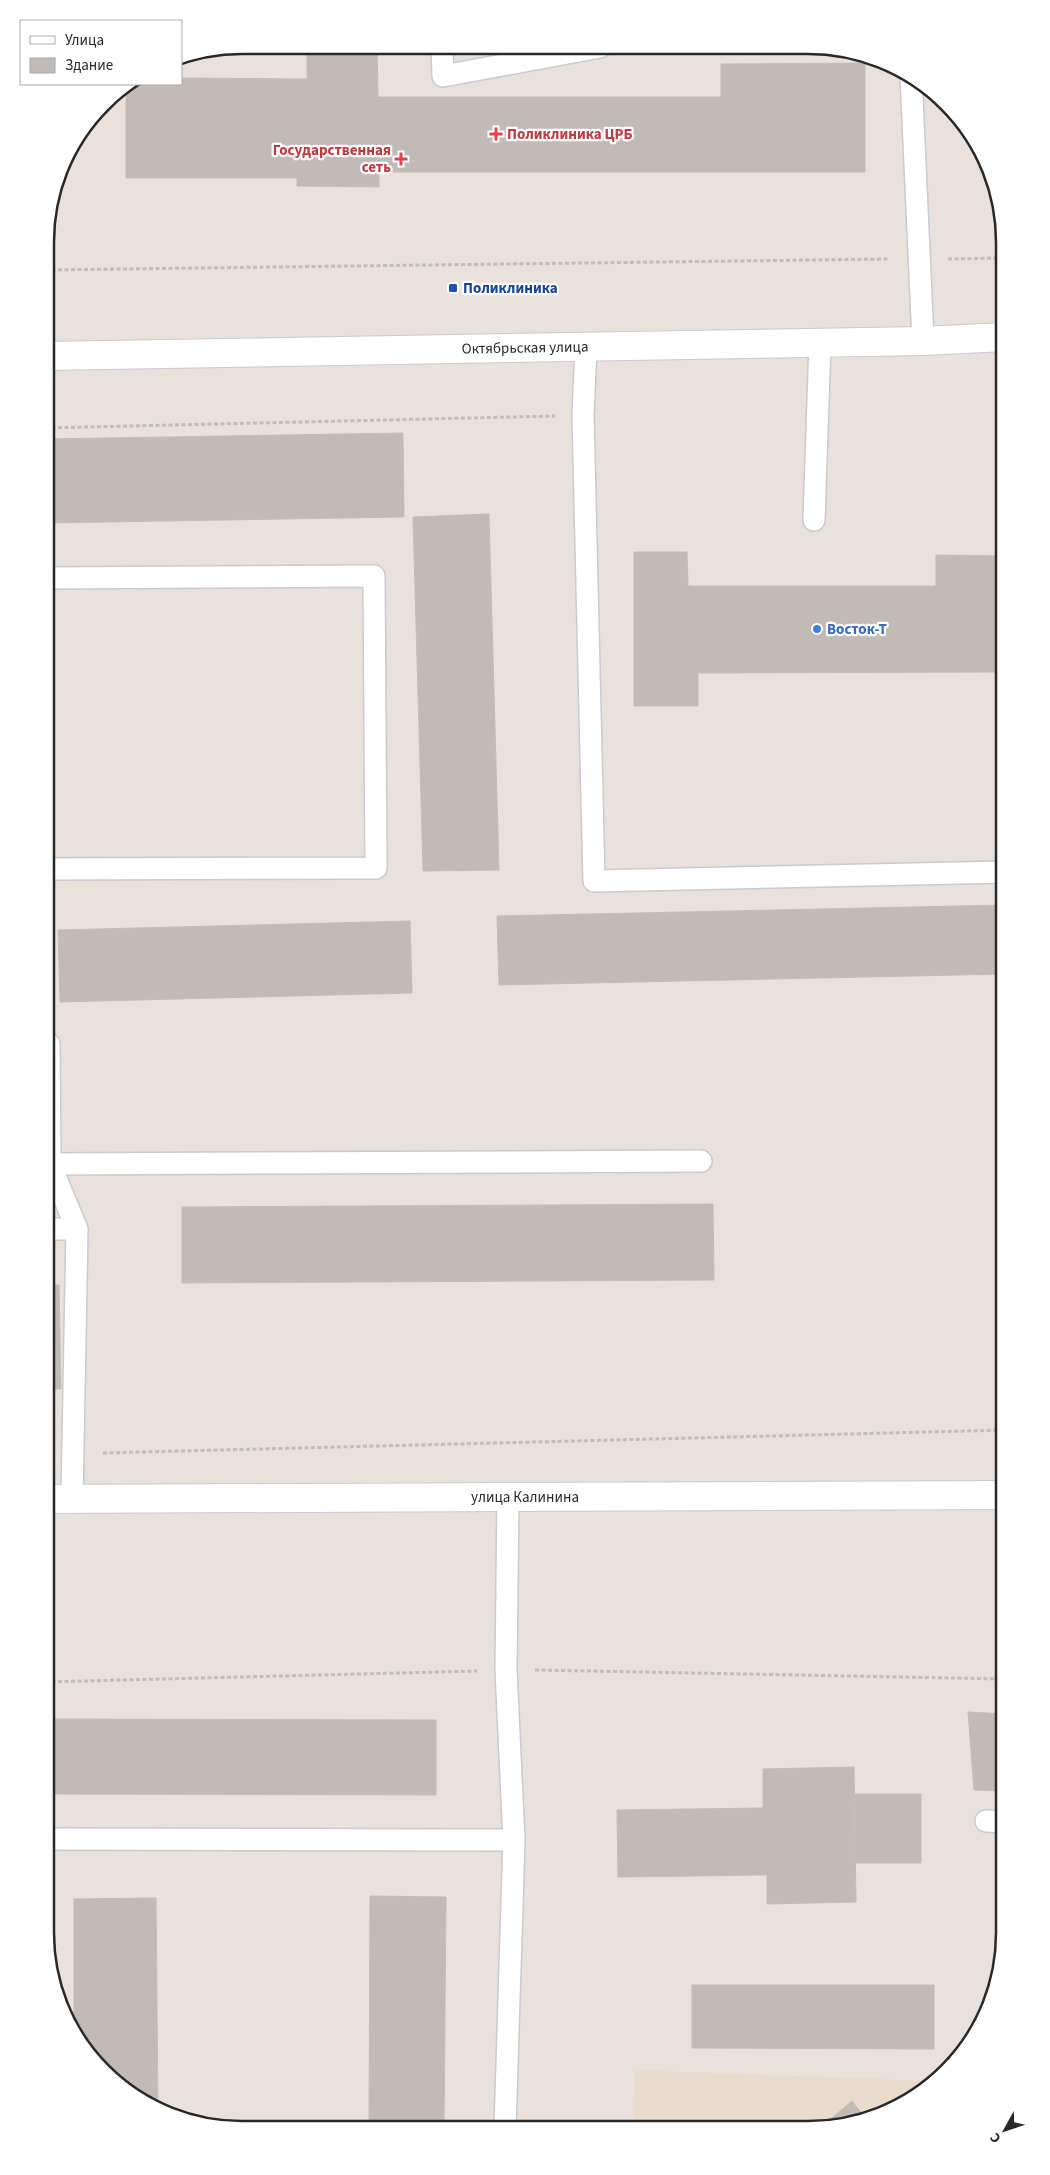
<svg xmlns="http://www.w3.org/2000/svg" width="1050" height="2175" font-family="'Source Sans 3',sans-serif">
<rect width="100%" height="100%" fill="#e9e1db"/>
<path fill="#e9dccc" d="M635 2070 935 2081 917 2097 859 2123 808 2130 633 2129Z"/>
<path fill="#c1bbb8" stroke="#c4bdb5" d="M307 45 377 46 378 97H721V64L865 63V172H379V187L297 186V178H126V85L129 84H181V78L307 79Z
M403 433 404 517 46 523 45 439Z
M489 514 499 870 423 871 413 517Z
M634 552H687L688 586H936V555L1000 556V672L698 673V706H634Z
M1005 905V974L499 985 497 916Z
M410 921 412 993 60 1002 58 930Z
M1003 1198H1005V1278H1003Z
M713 1204 714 1280 182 1283V1207Z
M45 1285H59L61 1389H45Z
M968 1712 1005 1714V1791L974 1790Z
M45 1719 436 1720V1795L45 1794Z
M854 1767 856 1902 767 1904V1875L618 1877 617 1810 763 1808V1769Z
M855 1794H921V1863H855Z
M370 1896 446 1897 444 2128 369 2127Z
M156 1898 158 2111 112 2081 74 2035V1899Z
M692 1985H934V2049L692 2048Z
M852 2101 867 2120 859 2123 820 2128Z"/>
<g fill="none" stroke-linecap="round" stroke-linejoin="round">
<g stroke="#c7cbd4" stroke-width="24">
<path id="service" d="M442 46 443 76 600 47
M911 76 923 341
M586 347 583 415 594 881 1005 872
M814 520 820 342
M45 869 376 868 374 576 45 578
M45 1044H49L50 1164 77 1229 72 1499
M50 1164 701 1161
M45 1229H77
M986 1821 1005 1822
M45 1839 514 1840
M505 2128 514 1840 506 1670 508 1497"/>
</g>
<g stroke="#c7cbd4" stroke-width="30">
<path id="tertiary" d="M45 356 923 341 1005 337
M45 1499 1005 1495"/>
</g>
<path stroke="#bebebe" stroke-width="3" stroke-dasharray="4 2.5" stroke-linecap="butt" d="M948 259 1005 258
M45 270 889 259
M45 428 555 416
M103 1453 1005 1430
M535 1670 1005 1679
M45 1682 477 1671"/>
<use href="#service" stroke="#fff" stroke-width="21"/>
<use href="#tertiary" stroke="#fff" stroke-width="28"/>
</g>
<g fill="#e0444e" stroke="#fff" stroke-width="2">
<path d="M493.5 126.5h5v5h5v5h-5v5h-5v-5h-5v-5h5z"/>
<path d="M398.5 151.5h5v5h5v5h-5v5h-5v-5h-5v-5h5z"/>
</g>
<rect fill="#1a4fb4" stroke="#fff" stroke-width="2" x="448" y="283" width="10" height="10" rx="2.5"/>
<circle fill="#3f7fe0" stroke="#fff" stroke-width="2" cx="817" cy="629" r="5"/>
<g text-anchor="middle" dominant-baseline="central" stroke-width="4.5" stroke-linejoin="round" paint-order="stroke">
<g font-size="15" font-weight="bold" fill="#be3a42" stroke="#fff" text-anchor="start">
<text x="507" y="134">Поликлиника ЦРБ</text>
<text x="391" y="150" text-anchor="end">Государственная<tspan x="391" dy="17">сеть</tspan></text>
</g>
<g font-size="15" font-weight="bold" fill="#164399" stroke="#fff" text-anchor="start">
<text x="463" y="288">Поликлиника</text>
</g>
<g font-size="15" fill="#282828" stroke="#fff">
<text transform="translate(525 348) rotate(-1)">Октябрьская улица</text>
<text x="525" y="1497">улица Калинина</text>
</g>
<g font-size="15" font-weight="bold" fill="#366cbe" stroke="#fff" text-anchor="start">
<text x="827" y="629">Восток-Т</text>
</g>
</g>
<path d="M0 0H1050V2175H0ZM242 54H808A188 188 0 0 1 996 242V1933A188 188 0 0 1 808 2121H242A188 188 0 0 1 54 1933V242A188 188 0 0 1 242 54Z" fill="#fff" fill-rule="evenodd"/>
<path fill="none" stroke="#282828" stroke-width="2.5" d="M242 54H808A188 188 0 0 1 996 242V1933A188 188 0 0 1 808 2121H242A188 188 0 0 1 54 1933V242A188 188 0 0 1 242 54Z"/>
<rect x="20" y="20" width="162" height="65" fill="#ffffff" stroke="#a9a9a9"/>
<rect x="30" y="36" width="25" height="8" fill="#ffffff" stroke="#a9a9a9"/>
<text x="65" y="45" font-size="15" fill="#282828">Улица</text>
<rect x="30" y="58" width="25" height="15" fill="#c1bbb8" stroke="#a9a9a9"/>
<text x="65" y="70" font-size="15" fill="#282828">Здание</text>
<g transform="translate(1005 2130) rotate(230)" stroke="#ffffff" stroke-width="4" paint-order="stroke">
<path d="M0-4L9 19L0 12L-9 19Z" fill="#282828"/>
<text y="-8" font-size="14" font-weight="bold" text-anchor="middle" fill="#282828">С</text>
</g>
</svg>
